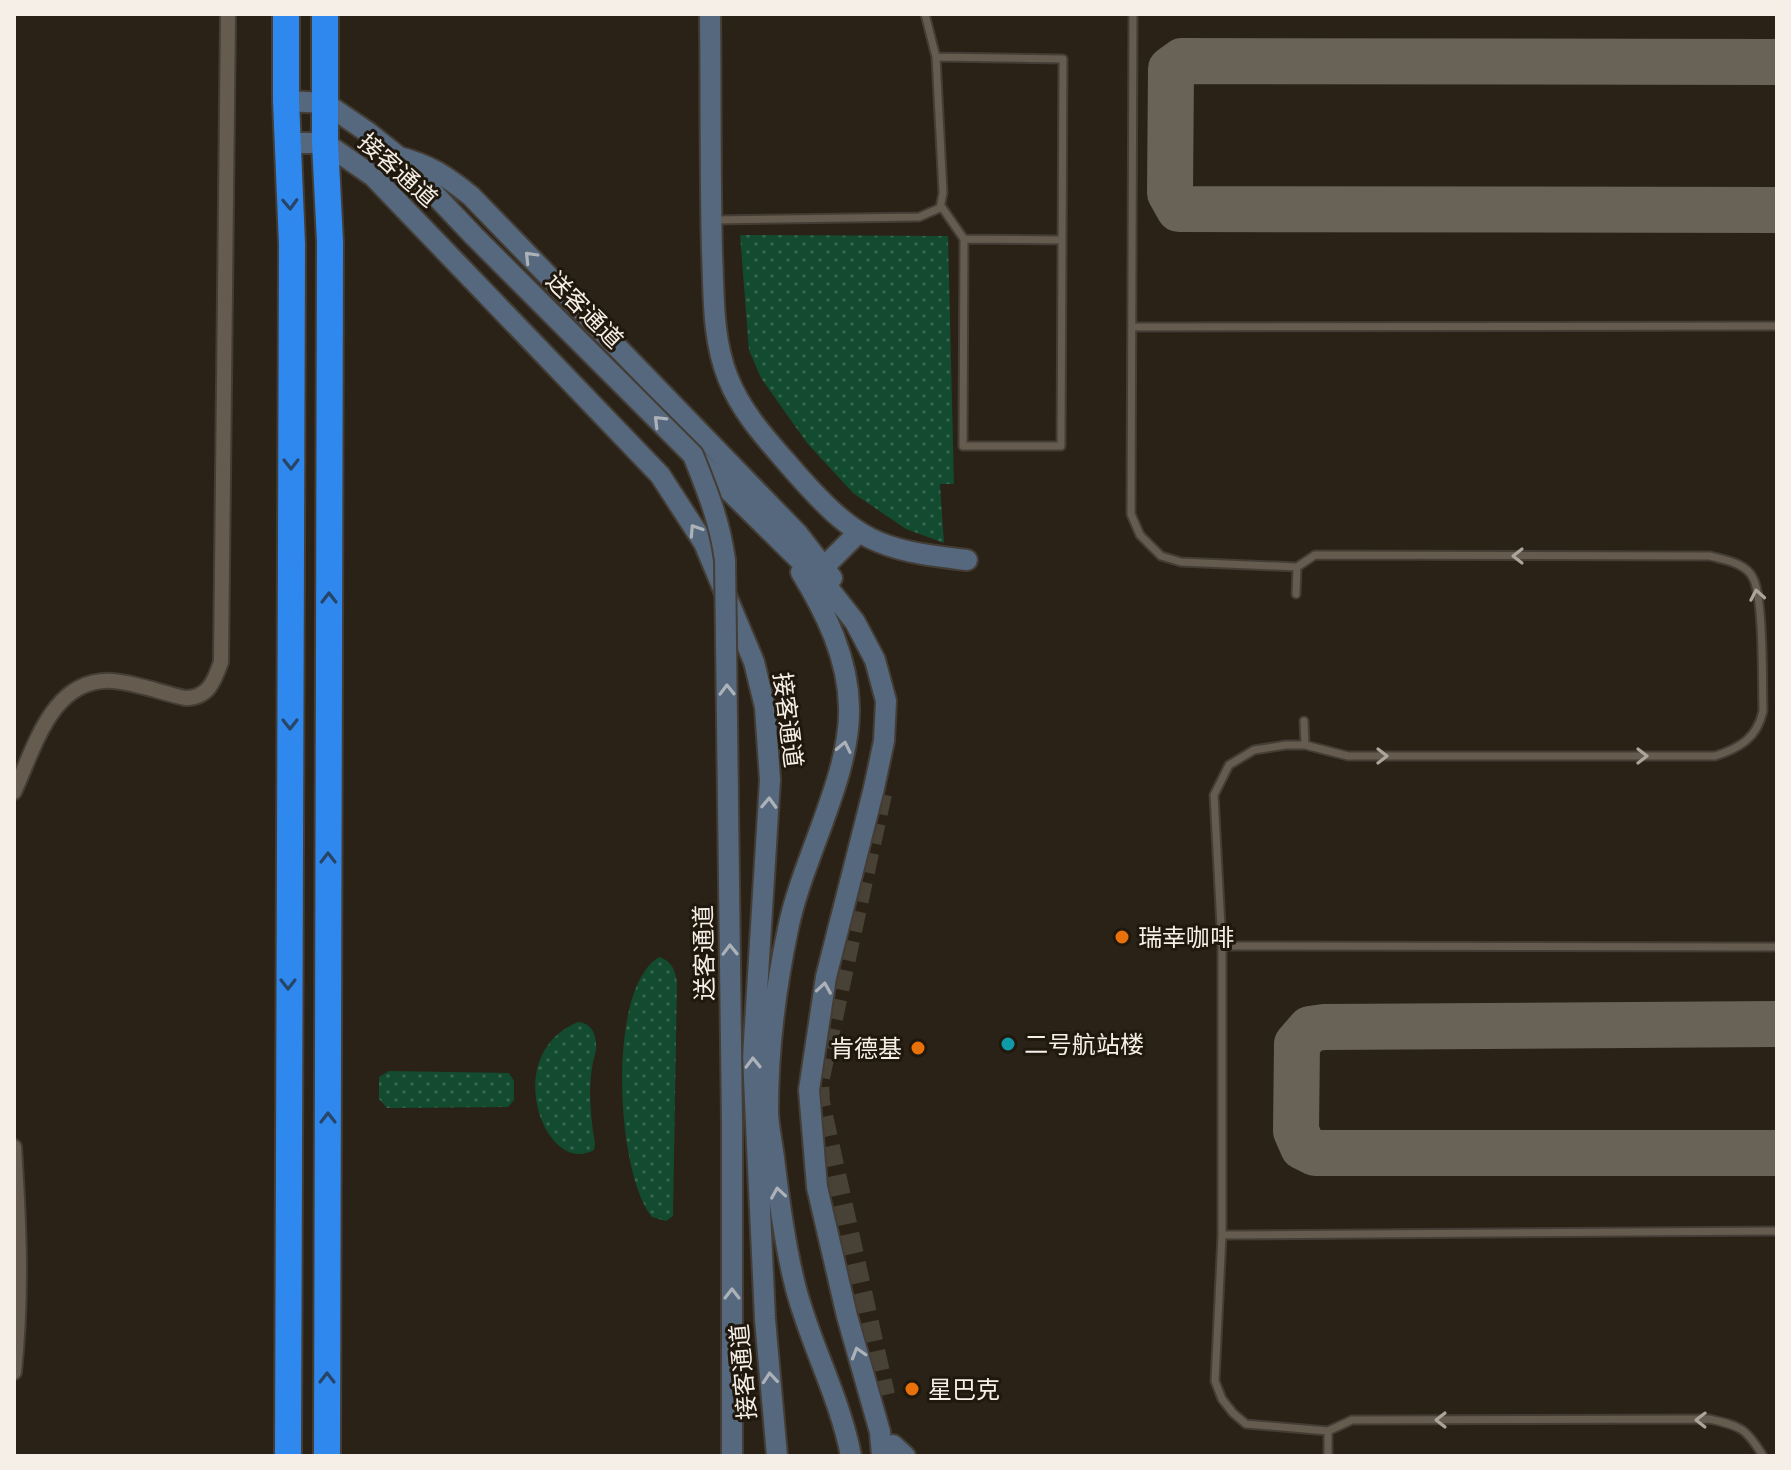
<svg xmlns="http://www.w3.org/2000/svg" width="1791" height="1470" font-family="Cabin,'Noto Sans SC',sans-serif">
<defs>
<pattern id="grass-dots" width="8" height="8" patternUnits="userSpaceOnUse" patternTransform="scale(2)"><rect width="8" height="8" fill="#124b2f"/><path d="M2 2h.1M6 6h.1" fill="none" stroke="#35654d" stroke-width="1.8" stroke-linecap="round"/></pattern>
</defs>
<rect width="100%" height="100%" fill="#2a2216"/>
<path fill="url(#grass-dots)" d="M740 235 948 236 954 484H940L944 543 906 529 853 493 807 443 761 378 749 350Z
M659 957C672 961 675 970 677 982L673 1216 666 1221 652 1217C616 1173 606 989 659 957Z
M578 1022C590 1023 595 1031 596 1043 597 1052 593 1060 592 1068 588 1093 591 1119 595 1144L594 1150C546 1178 498 1055 578 1022Z
M389 1071 509 1073 514 1081V1100L508 1107 387 1108 379 1099V1077Z"/>
<g fill="none" stroke-linecap="round" stroke-linejoin="round">
<path stroke="#696257" stroke-width="46" d="M1777 62 1182 61 1171 69 1170 193 1179 209 1777 210
M1777 1024 1324 1027 1310 1029 1297 1044 1296 1131 1303 1147 1315 1153H1777"/>
<path stroke="#484136" stroke-width="20" stroke-dasharray="20 10" stroke-linecap="butt" d="M882 794 819 1082 820 1102 885 1395"/>
<g stroke="#443d35" stroke-width="11">
<path id="lane" d="M1133 14 1131 514 1140 535 1161 556 1181 562 1297 567 1315 555 1710 556C1725 560 1746 563 1753 578 1764 599 1762 683 1763 711 1757 738 1740 748 1715 756H1348L1305 745H1286L1254 750 1229 765 1214 795 1222 946V1235L1215 1381 1222 1399 1233 1413 1246 1424 1328 1431 1352 1420 1709 1419C1741 1426 1746 1428 1763 1456
M936 57 1063 59 1061 446H963L964 239 941 206
M713 220 919 217 940 208 943 193 936 57 925 14
M964 239 1062 240
M1132 327 1777 326
M1296 594 1297 567
M1304 721 1305 745
M1222 946 1777 947
M1222 1235 1777 1231
M1328 1456V1431"/>
</g>
<g stroke="#443d35" stroke-width="18">
<path id="street" d="M14 792C35 747 52 677 113 681 137 683 162 693 185 698 208 698 214 682 221 662L228 14
M14 1147C19 1223 22 1296 14 1372"/>
</g>
<g stroke="#443d35" stroke-width="24">
<path id="secondary" d="M710 14C711 93 710 173 712 252 714 295 712 338 728 378 742 414 770 443 795 472 856 541 877 550 967 560
M286 101 325 103 369 133 399 157 474 236
M288 143H325L373 176 660 475 704 543 754 662 765 707 770 780 753 1057 765 1319 777 1456
M399 157C430 165 446 176 471 196L798 534 832 578
M693 455 829 589 855 622 875 660 886 701 884 741 874 788 826 977 809 1090 817 1187 847 1316 880 1432 882 1456
M824 567 858 533
M801 572C826 613 848 658 849 707 851 776 802 859 788 929 776 986 768 1051 768 1110 768 1125 772 1142 774 1158 779 1201 785 1247 796 1289 811 1346 840 1398 851 1456
M893 1445 905 1456"/>
</g>
<g stroke="#443d35" stroke-width="30">
<path id="highway" d="M286 14V101L292 244 288 1456
M325 14V143L330 242 327 1456"/>
</g>
<use href="#lane" stroke="#655b4e" stroke-width="7"/>
<use href="#street" stroke="#655b4e" stroke-width="14"/>
<use href="#secondary" stroke="#55687e" stroke-width="20"/>
<use href="#highway" stroke="#2f88ed" stroke-width="26"/>
<g stroke="#443d35" stroke-width="24" stroke-linecap="butt">
<path id="secondary-bridge" d="M474 236 693 455C707 490 720 522 725 560L732 1124V1456"/>
</g>
<use href="#secondary-bridge" stroke="#55687e" stroke-width="20"/>
</g>
<defs><path id="oneway-chevron" d="M-2-3.5L2.5 0L-2 3.5" fill="none" stroke-width="1.6" stroke-linecap="round" stroke-linejoin="round" transform="scale(2)"/></defs>
<g stroke="#264567">
<use href="#oneway-chevron" transform="translate(290 204) rotate(88)"/>
<use href="#oneway-chevron" transform="translate(291 464) rotate(90)"/>
<use href="#oneway-chevron" transform="translate(329 598) rotate(-90)"/>
<use href="#oneway-chevron" transform="translate(290 724) rotate(90)"/>
<use href="#oneway-chevron" transform="translate(328 858) rotate(-90)"/>
<use href="#oneway-chevron" transform="translate(288 984) rotate(90)"/>
<use href="#oneway-chevron" transform="translate(328 1118) rotate(-90)"/>
<use href="#oneway-chevron" transform="translate(327 1378) rotate(-90)"/>
</g>
<g stroke="#adb2b8">
<use href="#oneway-chevron" transform="translate(530 257) rotate(-134)"/>
<use href="#oneway-chevron" transform="translate(659 421) rotate(-135)"/>
<use href="#oneway-chevron" transform="translate(695 530) rotate(-123)"/>
<use href="#oneway-chevron" transform="translate(727 690) rotate(-91)"/>
<use href="#oneway-chevron" transform="translate(844 747) rotate(-78)"/>
<use href="#oneway-chevron" transform="translate(769 803) rotate(-88)"/>
<use href="#oneway-chevron" transform="translate(730 950) rotate(-91)"/>
<use href="#oneway-chevron" transform="translate(824 988) rotate(-81)"/>
<use href="#oneway-chevron" transform="translate(753 1063) rotate(-91)"/>
<use href="#oneway-chevron" transform="translate(778 1193) rotate(-99)"/>
<use href="#oneway-chevron" transform="translate(732 1294) rotate(-90)"/>
<use href="#oneway-chevron" transform="translate(858 1353) rotate(-107)"/>
<use href="#oneway-chevron" transform="translate(770 1378) rotate(-95)"/>
</g>
<g stroke="#ada59b">
<use href="#oneway-chevron" transform="translate(1518 556) rotate(-180)"/>
<use href="#oneway-chevron" transform="translate(1757 595) rotate(-100)"/>
<use href="#oneway-chevron" transform="translate(1382 756)"/>
<use href="#oneway-chevron" transform="translate(1642 756)"/>
<use href="#oneway-chevron" transform="translate(1441 1420) rotate(-180)"/>
<use href="#oneway-chevron" transform="translate(1701 1420) rotate(-179)"/>
</g>
<g fill="#e8710a" stroke="#20180d" stroke-width="3">
<circle cx="1122" cy="937" r="8"/>
<circle cx="918" cy="1048" r="8"/>
<circle cx="912" cy="1389" r="8"/>
</g>
<circle fill="#0f9aa8" stroke="#20180d" stroke-width="3" cx="1008" cy="1044" r="8"/>
<g text-anchor="middle" dominant-baseline="central" stroke-width="6" stroke-linejoin="round" paint-order="stroke">
<g font-size="24" fill="#f5efe8" stroke="#20180d">
<text transform="translate(398 170) rotate(42)">接客通道</text>
<text transform="translate(585 310) rotate(45)">送客通道</text>
<text transform="translate(788 720) rotate(83)">接客通道</text>
<text transform="translate(704 953) rotate(-91)">送客通道</text>
<text transform="translate(743 1372) rotate(-95)">接客通道</text>
</g>
<g font-size="24" fill="#f5efe8" stroke="#20180d" text-anchor="start">
<text x="1138" y="937">瑞幸咖啡</text>
<text x="1024" y="1044">二号航站楼</text>
<text x="902" y="1048" text-anchor="end">肯德基</text>
<text x="928" y="1389">星巴克</text>
</g>
</g>
<rect width="1791" height="1470" fill="none" stroke="#f5efe8" stroke-width="32"/>
</svg>
